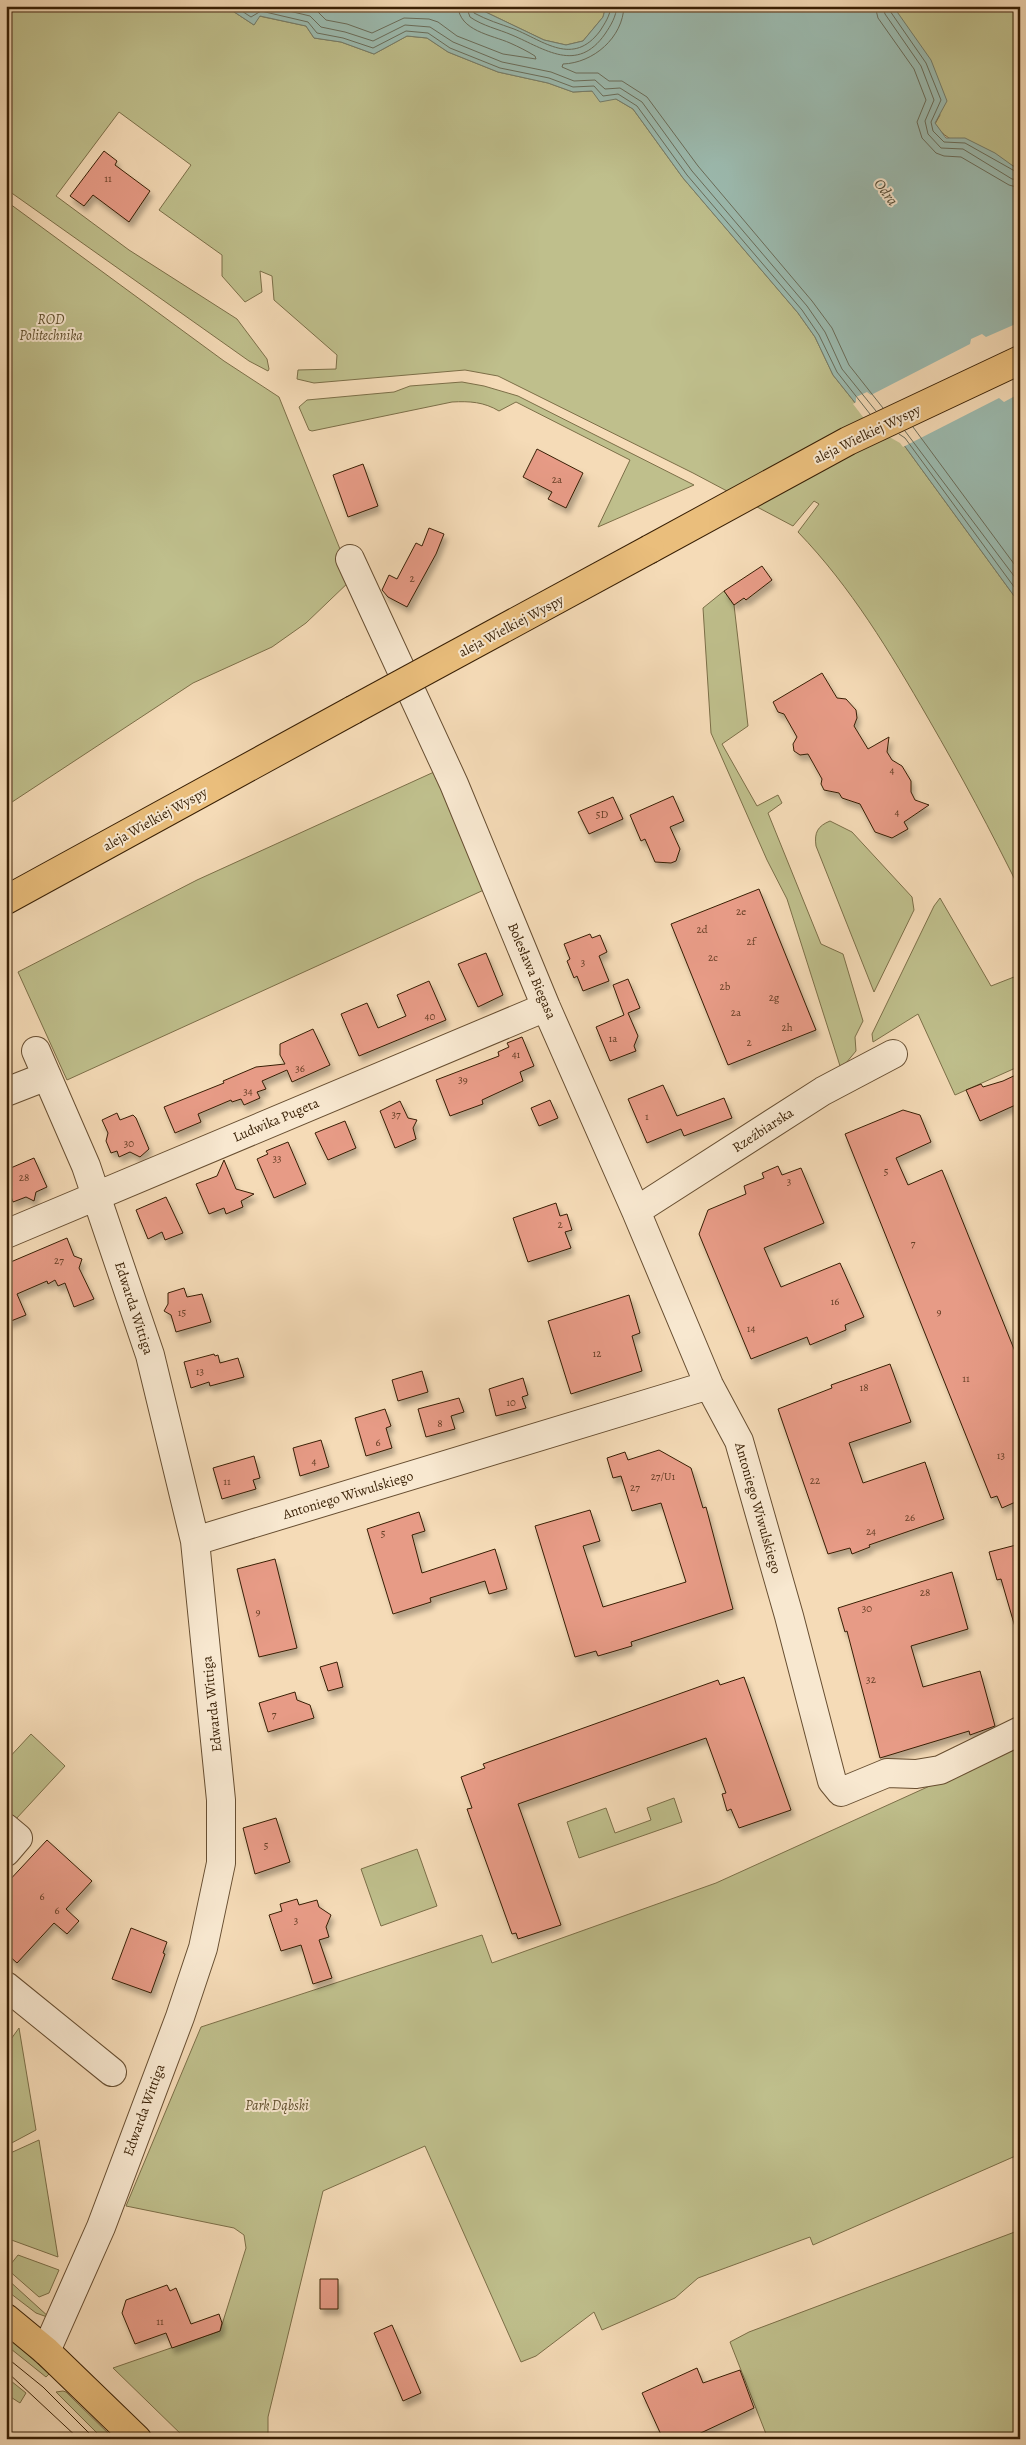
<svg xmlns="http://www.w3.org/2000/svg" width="1026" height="2445" font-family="Alegreya,serif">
<defs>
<filter id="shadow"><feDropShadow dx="3" dy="5.5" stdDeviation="2.5" flood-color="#0004"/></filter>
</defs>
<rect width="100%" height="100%" fill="#f5dbb7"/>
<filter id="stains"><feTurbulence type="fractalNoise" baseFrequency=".004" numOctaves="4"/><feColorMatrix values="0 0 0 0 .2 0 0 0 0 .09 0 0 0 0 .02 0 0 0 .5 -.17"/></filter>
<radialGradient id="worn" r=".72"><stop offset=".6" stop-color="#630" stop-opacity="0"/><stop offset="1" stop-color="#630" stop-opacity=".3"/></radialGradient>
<path fill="#bfbf8c" stroke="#7c6f48" d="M6 6H225L254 25 259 16 306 26 314 38 341 42 374 54 407 36 427 38 448 52 498 72 548 83 573 92 592 91 616 99 633 109 683 178 798 313 815 337 833 375 872 424 901 441 1020 604V890C991 831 961 775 928 718 890 652 851 587 798 532L819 504 814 501 793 526 693 473 498 376 465 370 314 383 297 379 298 370 336 369 337 355 274 300 272 276 260 271 262 292 245 302 222 276V255L159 210 191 165 119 112 56 196 129 250 237 319 267 359 269 369 268 371 249 361 6 189Z
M473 6H606L603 17 583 41 566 45 544 40Z
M893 6H1020V171L1016 167C994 158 945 144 935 124L940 115Z
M6 201 224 361 279 397 352 579 306 623 272 647 193 683 6 806Z
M462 382 484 386 518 396 694 485 598 527 630 460 516 402 499 411C484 402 470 401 452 402L312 431 309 430 299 407 307 400 394 392 410 386Z
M724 591 734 605 748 726 722 744 757 806 778 795 782 803 768 813 821 944 843 954 863 1021 855 1037 856 1051 841 1069 787 899 767 860 711 733 703 608Z
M434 772 486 889 67 1080 18 972 197 880Z
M830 821 852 832 912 897 914 910 874 992 816 846C814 832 818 826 830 821Z
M940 898 991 986 1014 977 1020 991V1066L955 1095 918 1014 873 1042 872 1034 934 906Z
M31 1734 65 1766 16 1819 6 1810V1761Z
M1020 1745V1895L1017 1896 1020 1903V2154L813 2245 810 2237 698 2278 675 2298 602 2330 594 2312 536 2356 521 2362 425 2146 323 2191 268 2417V2439H186L113 2368 220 2331 246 2248 244 2235 234 2228 126 2206 201 2027 482 1935 492 1963 716 1883Z
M674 1798 682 1822 579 1858 567 1822 606 1808 615 1833 651 1820 647 1808Z
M417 1849 437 1906 381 1926 361 1869Z
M19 2028 36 2130 6 2146V2046Z
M39 2140 58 2257 6 2238V2155Z
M1020 2230V2439H768L730 2342 749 2332Z
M18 2255 59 2270 49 2293 39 2297 7 2269Z
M6 2278 50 2318 36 2313 6 2290Z
M6 2335 49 2374 46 2377 6 2345Z
M6 2377 26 2393 20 2403 6 2394Z
M63 2391 66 2392 114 2439H103L56 2392Z"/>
<path fill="#9cbbb0" stroke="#747d6b" d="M225 6H473L544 40 566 45 583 41 603 17 606 6H893L931 60 947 101 935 123 946 138H965L995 153 1020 171V604L901 441 872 424 833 375 815 337 798 313 683 178 633 109 616 99 600 102 592 91 573 92 548 83 498 72 448 52 427 38 407 36 374 54 341 42 314 38 306 26 260 16 254 25Z"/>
<path fill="#f5dbb7" d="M1020 322V389L1014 391 1015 396 1004 402 999 398 903 447 900 443 870 426 853 404 856 402V397L867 392 871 395 970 344 971 339 982 334 986 337Z"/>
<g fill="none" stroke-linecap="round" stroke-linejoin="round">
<path stroke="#6a6d5a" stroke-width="1" d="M234 6 251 17 261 11 308 22 317 33 343 38 373 48 406 31 428 33 450 48 500 68 549 78 573 87 594 86 603 96 618 94 637 106 687 175 802 310 819 335 837 372 870 414
M268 6 310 16 321 27 345 32 373 41 405 25 430 27 453 42 502 62 551 72 574 81 595 80 605 89 620 88 642 102 692 171 807 306 825 332 842 369 876 411
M302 6 316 10 326 20 347 24 372 33 404 18 429 19 438 22 457 36 503 54 536 59 535 56C527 51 519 47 510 43 492 35 459 31 458 6
M466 6 470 17C483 26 498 29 512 35 545 49 577 74 605 34 611 25 616 17 617 6
M472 6 474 13C487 20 500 24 514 29 544 41 573 67 600 31 605 23 610 16 611 6
M624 6C623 38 593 63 563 64L562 67 576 73H598L609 81H622L647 97 698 166 812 301 832 328 849 365 883 408
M875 6 878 18 914 69 926 100 917 122 922 138 936 153 944 156 961 157 1009 185 1020 188
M883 6 885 14 921 66 934 100 925 121 928 134 941 148 963 149 1012 179 1020 180
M889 6 890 11 926 63 941 100 931 122 933 131 944 142 965 143 1020 174
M913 427 1020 572
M905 431 1020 584
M899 434 905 438 1020 595"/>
</g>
<path fill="#e79b86" stroke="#381f04" filter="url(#shadow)" d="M104 151 117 161 115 165 150 191 129 222 93 195 84 206 70 196Z
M537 449 583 473 566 508 548 499 552 492 523 477Z
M363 464 378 506 348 517 333 475Z
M429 528 444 534 436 554 407 607 388 597 382 590 389 575 397 579 416 543 422 546Z
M762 566 772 580 746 600 744 598 734 605 724 591Z
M822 673 837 698 846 699 856 710 857 718 854 726 868 749 889 737 887 752 892 760 902 766 911 781V792L915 800 929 805 904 822 908 829 892 838 875 832 860 804 842 798 839 793 824 790 821 784 822 779 808 754 800 755 794 751 793 744 797 737 784 714 778 712 773 702Z
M673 796 684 821 670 827 680 849 676 861 671 863 655 862 645 839 641 841 630 815Z
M613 797 623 819 589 834 578 812Z
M759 889 816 1030 728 1065 671 924Z
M590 934 592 938 600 935 607 952 599 956 609 981 583 991 577 976 574 978 567 961 570 959 564 944Z
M486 953 503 995 478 1007 458 964Z
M628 979 640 1008 628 1013 638 1036 634 1046 636 1051 610 1061 596 1027 624 1015 613 985Z
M429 981 446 1020 359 1056 341 1014 367 1003 378 1028 406 1016 397 995Z
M313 1029 330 1065 292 1082 287 1070 262 1081 266 1089 257 1092 260 1098 244 1105 241 1099 232 1102 231 1100 198 1114 201 1122 175 1133 164 1107 224 1083 223 1081 256 1067 285 1064 280 1055V1044Z
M522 1037 534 1066 520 1072 523 1081 482 1100 483 1104 450 1116 436 1080 499 1056 498 1052 509 1047 507 1043Z
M1020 1073V1103L980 1121 966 1090 981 1084 983 1087 1003 1081Z
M663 1085 677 1116 724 1098 732 1118 684 1136 681 1129 647 1143 628 1099Z
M550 1100 558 1118 539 1126 531 1108Z
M400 1101 408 1118 417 1120 413 1128 416 1139 395 1148 380 1111Z
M903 1110 920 1115 931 1142 896 1158 908 1185 942 1170 1020 1364V1500L1002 1508 997 1496 991 1498 845 1134Z
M117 1113 120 1120 133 1115 136 1118 149 1149 140 1157 130 1152 119 1157 117 1151 111 1153 106 1141 108 1133 102 1120Z
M345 1121 356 1148 328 1160 315 1133Z
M288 1142 306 1184 274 1198 257 1159 268 1154 266 1151Z
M34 1158 47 1187 36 1192 34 1201 26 1197 13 1202 6 1184V1170Z
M224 1160 236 1189 254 1194 241 1201 243 1207 226 1214 224 1208 209 1214 196 1184 217 1176Z
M778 1166 782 1175 801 1168 824 1223 764 1248 781 1287 840 1263 864 1317 845 1325 846 1330 810 1345 807 1337 751 1359 699 1234 708 1210 746 1194 744 1186 764 1178 762 1173Z
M166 1197 183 1233 165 1240 162 1232 148 1239 136 1210Z
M556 1203 560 1216 567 1214 572 1230 565 1232 571 1248 528 1262 513 1218Z
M67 1238 74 1256 82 1259 79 1268 94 1299 74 1307 65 1283 58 1286 55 1280 48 1284 47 1281 17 1294 26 1315 6 1323V1264Z
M184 1288 187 1297 202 1294 211 1322 176 1332 171 1315 164 1311 168 1304V1293Z
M629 1295 640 1333 632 1336 642 1371 571 1394 548 1321Z
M214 1354 215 1356 218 1355 220 1363 238 1358 244 1377 210 1386 209 1382 191 1388 184 1362Z
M890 1364 911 1422 849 1443 863 1483 925 1462 944 1519 869 1545 870 1547 852 1554 850 1548 828 1554 778 1409 832 1388 831 1385Z
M422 1371 428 1392 398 1401 392 1380Z
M523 1378 528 1395 522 1397 526 1408 496 1416 489 1389Z
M459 1398 464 1412 451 1416 455 1429 426 1437 418 1409Z
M385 1409 391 1426 386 1428 392 1448 366 1456 355 1418Z
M321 1440 329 1467 300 1476 293 1448Z
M659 1450 691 1468 703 1508 706 1507 733 1609 631 1642 632 1646 598 1656 596 1651 575 1657 535 1526 590 1510 600 1541 583 1546 603 1607 686 1582 661 1503 632 1511 621 1476 613 1478 607 1458 625 1452 628 1460Z
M254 1456 260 1478 253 1480 256 1489 222 1499 213 1468Z
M419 1512 425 1531 412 1535 422 1573 495 1549 507 1589 489 1594 485 1581 430 1598 431 1602 393 1614 367 1529Z
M1020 1544V1627H1015L1001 1579 997 1580 989 1552Z
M275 1559 297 1648 259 1657 237 1569Z
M952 1572 968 1629 911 1646 923 1687 980 1671 995 1726 970 1735 969 1731 880 1758 847 1631 845 1632 838 1608Z
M337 1662 343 1687 328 1691 320 1667Z
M744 1677 791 1810 739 1828 731 1809 727 1811 722 1794 726 1793 706 1738 518 1804 561 1925 518 1939 516 1933 512 1934 467 1809 472 1808 461 1777 485 1768 483 1764 631 1711 718 1680 720 1685Z
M295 1692 297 1700 310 1705 314 1718 268 1732 259 1703Z
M276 1818 290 1862 255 1874 243 1828Z
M47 1840 92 1881 66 1909 79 1921 67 1934 54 1923 17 1963 6 1953V1884Z
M297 1899 299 1905 317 1900 319 1907 331 1915 326 1927 329 1937 319 1940 332 1978 313 1984 301 1945 281 1951 269 1915 282 1911 280 1904Z
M131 1928 167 1942 163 1953 165 1954 151 1993 112 1979Z
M320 2279H338V2309H320Z
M167 2285 170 2291 176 2288 191 2324 219 2314 222 2323 220 2331 172 2348 166 2333 135 2344 122 2313 126 2300Z
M392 2325 421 2393 403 2401 374 2333Z
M697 2368 703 2383 740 2370 754 2408 688 2439H663L642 2393Z"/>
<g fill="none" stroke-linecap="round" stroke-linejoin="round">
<g stroke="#674e31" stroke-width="30">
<path id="minor" d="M350 559 454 784 546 1007 636 1211 709 1385 739 1441 789 1616 832 1781 841 1792 887 1773 916 1774 940 1770 1020 1731
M36 1051 86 1166 150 1355 195 1541 221 1800V1863L203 1948 180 2017 101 2227 46 2351
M6 1092 47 1076
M636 1211 823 1091 893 1054
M6 1234 546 1007
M195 1541 709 1385
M6 1828 18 1838 6 1852
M6 1986 112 2072"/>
</g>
<g stroke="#381f04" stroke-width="30">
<path id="major" d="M650 549 848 441 1020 360
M6 900 353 710
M6 2318 46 2351 137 2439"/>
</g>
<use href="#minor" stroke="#f8e8d0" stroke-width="28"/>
<use href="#major" stroke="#eabe7c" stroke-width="28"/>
<path stroke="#381f04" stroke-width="1" d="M6 2357 43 2387 95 2439
M6 2371 79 2439"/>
<g stroke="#381f04" stroke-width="30" stroke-linecap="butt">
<path id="major-bridge" d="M353 710 650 549"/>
</g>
<use href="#major-bridge" stroke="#eabe7c" stroke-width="28"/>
</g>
<g text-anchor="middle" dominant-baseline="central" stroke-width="4" stroke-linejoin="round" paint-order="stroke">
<g font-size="11" fill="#643e24">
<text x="108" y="178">11</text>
<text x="557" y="479">2a</text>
<text x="412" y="578">2</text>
<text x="892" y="770">4</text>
<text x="897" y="812">4</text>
<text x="602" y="814">5D</text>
<text x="741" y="911">2e</text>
<text x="702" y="929">2d</text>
<text x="751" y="941">2f</text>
<text x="713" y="957">2c</text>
<text x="583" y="962">3</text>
<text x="725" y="986">2b</text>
<text x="774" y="997">2g</text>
<text x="736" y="1012">2a</text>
<text x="430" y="1016">40</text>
<text x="787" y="1027">2h</text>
<text x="613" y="1038">1a</text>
<text x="749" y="1042">2</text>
<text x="516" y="1054">41</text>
<text x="300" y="1068">36</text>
<text x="463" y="1079">39</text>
<text x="248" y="1091">34</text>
<text x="396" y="1114">37</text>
<text x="647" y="1116">1</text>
<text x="129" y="1143">30</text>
<text x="277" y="1158">33</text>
<text x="886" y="1171">5</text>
<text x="24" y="1177">28</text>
<text x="789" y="1181">3</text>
<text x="560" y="1224">2</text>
<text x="913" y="1243">7</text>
<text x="59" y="1260">27</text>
<text x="835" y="1301">16</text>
<text x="939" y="1311">9</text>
<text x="182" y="1312">15</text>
<text x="751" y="1328">14</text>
<text x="597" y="1353">12</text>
<text x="200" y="1371">13</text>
<text x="966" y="1378">11</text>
<text x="864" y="1387">18</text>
<text x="511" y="1402">10</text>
<text x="440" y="1423">8</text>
<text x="378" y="1442">6</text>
<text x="1001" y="1455">13</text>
<text x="314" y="1461">4</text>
<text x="663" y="1476">27/U1</text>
<text x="815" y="1480">22</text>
<text x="227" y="1481">11</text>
<text x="635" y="1487">27</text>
<text x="910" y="1517">26</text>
<text x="871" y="1531">24</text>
<text x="383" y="1533">5</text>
<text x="925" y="1592">28</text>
<text x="867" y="1608">30</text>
<text x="258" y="1611">9</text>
<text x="871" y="1679">32</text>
<text x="274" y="1714">7</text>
<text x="266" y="1845">5</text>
<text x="42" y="1896">6</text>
<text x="57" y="1910">6</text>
<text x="296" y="1920">3</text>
<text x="160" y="2321">11</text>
</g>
<g font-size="14" font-style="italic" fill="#604f2d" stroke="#f8e8d0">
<text x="51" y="319">ROD<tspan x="51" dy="16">Politechnika</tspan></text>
<text x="277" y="2105">Park Dąbski</text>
</g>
<g font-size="14" fill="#381f04" stroke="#f8e8d0">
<text transform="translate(867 434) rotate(-26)">aleja Wielkiej Wyspy</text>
<text transform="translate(511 626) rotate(-28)">aleja Wielkiej Wyspy</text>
<text transform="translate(155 819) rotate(-29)">aleja Wielkiej Wyspy</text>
<text transform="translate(532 971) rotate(67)">Bolesława Biegasa</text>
<text transform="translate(276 1120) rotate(-23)">Ludwika Pugeta</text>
<text transform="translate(763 1130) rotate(-33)">Rzeźbiarska</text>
<text transform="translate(134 1308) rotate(72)">Edwarda Wittiga</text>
<text transform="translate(348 1495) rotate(-17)">Antoniego Wiwulskiego</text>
<text transform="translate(758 1508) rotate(74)">Antoniego Wiwulskiego</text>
<text transform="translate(212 1704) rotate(-96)">Edwarda Wittiga</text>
<text transform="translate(144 2110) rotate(-70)">Edwarda Wittiga</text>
</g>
<g font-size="15" font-style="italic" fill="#564e38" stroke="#f8e8d0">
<text transform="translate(886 192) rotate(54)">Odra</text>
</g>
</g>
<rect width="1026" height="2445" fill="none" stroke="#f5dbb7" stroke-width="25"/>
<rect x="8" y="8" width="1011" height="2430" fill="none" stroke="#381f04" stroke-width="2.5"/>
<rect x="12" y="12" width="1001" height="2420" fill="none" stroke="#381f04"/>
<rect width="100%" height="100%" filter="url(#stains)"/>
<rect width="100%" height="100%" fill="url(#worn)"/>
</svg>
